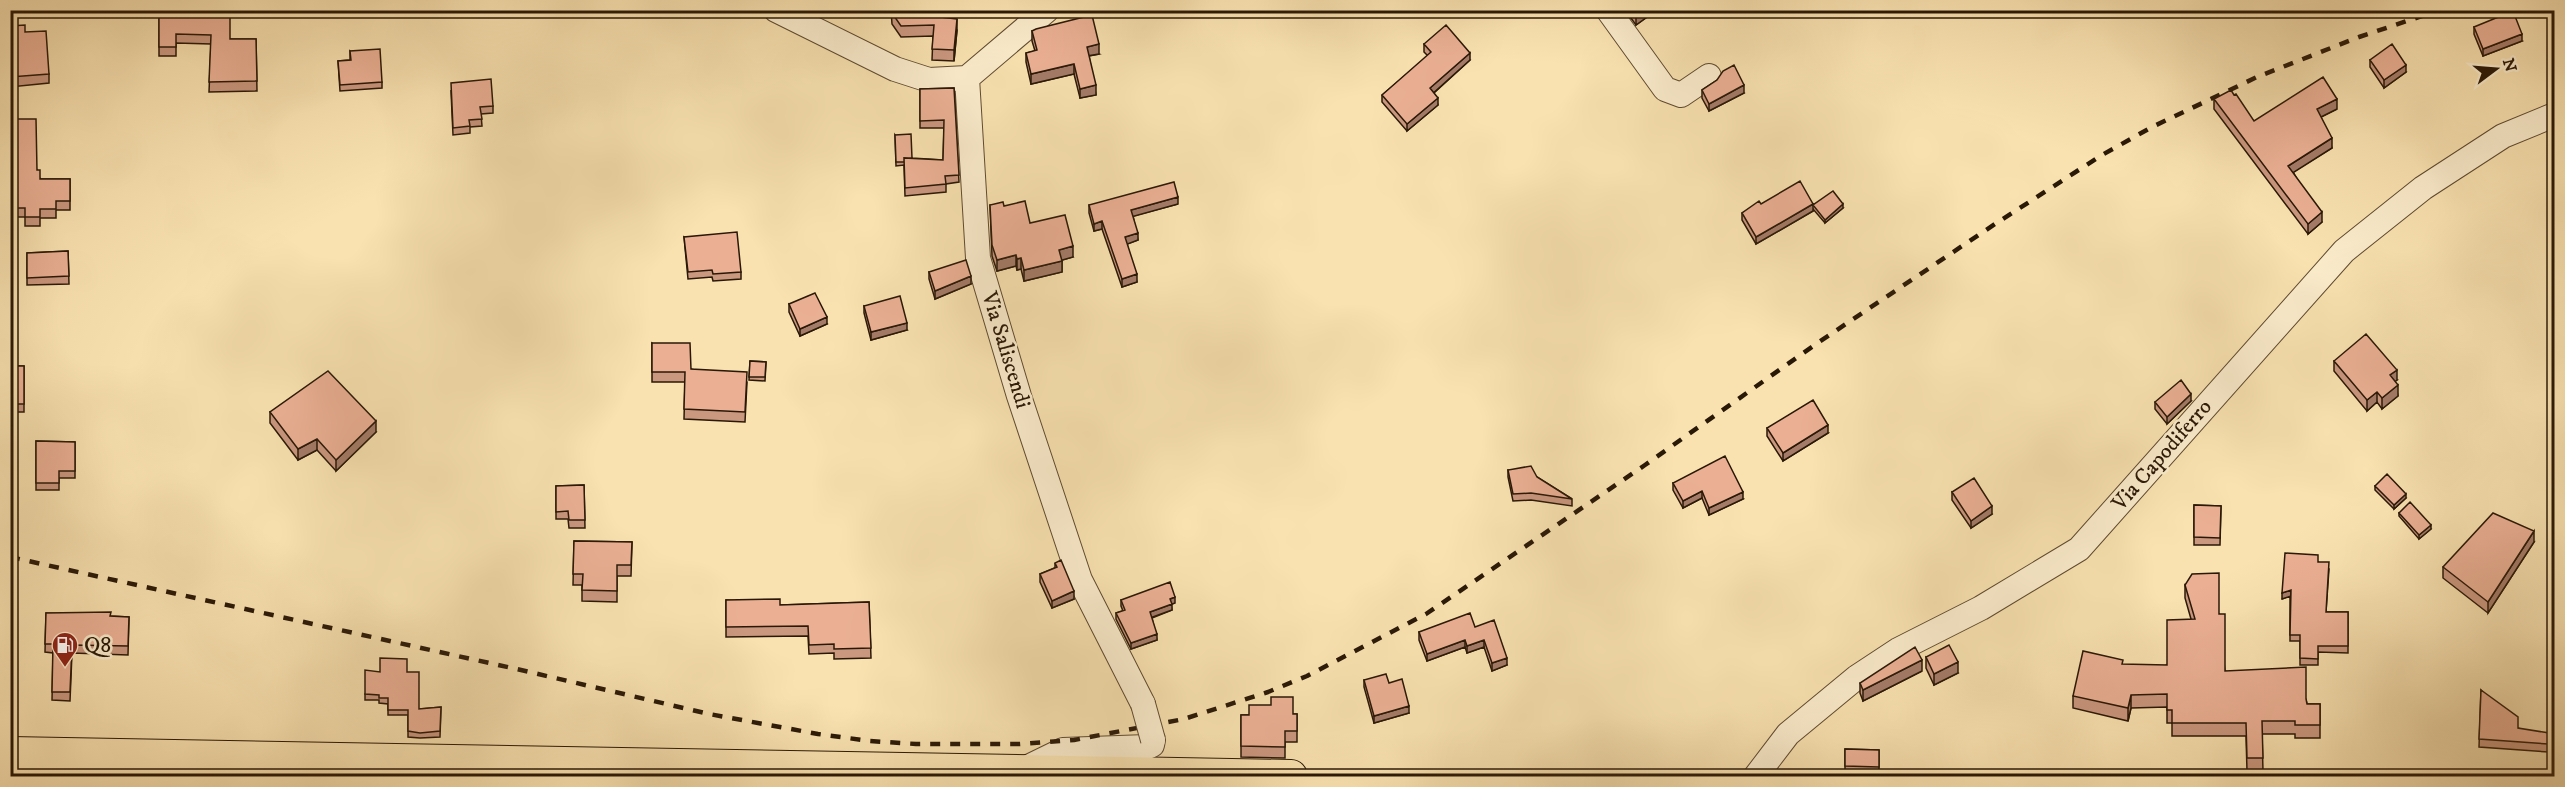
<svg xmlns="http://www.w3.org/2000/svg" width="2565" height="787" font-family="'IM FELL DW Pica',serif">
<rect width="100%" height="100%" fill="#f9e2b0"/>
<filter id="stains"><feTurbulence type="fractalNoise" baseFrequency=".00333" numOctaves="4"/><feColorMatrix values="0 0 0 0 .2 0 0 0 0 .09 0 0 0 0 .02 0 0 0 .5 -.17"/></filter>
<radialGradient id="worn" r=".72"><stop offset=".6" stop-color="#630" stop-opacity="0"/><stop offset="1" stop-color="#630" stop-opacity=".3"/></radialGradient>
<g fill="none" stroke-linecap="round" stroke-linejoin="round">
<g stroke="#5e4a31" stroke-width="26">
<path id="minor" d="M776 10 895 69 929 80 967 78
M1608 10 1665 89 1681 95 1709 76
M967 78 978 258 1019 396 1080 580 1143 704
M967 78 1047 10
M1022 770 1063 750 1147 747 1152 745 1153 740
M1756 776 1788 734 1857 677 1898 650 1981 608 2079 549 2344 251 2423 188 2503 136 2554 115"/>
</g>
<g stroke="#2a1807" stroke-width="34">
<path id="major" d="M10 753 1291 776"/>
</g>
<use href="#minor" stroke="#fbeccc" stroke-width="24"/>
<use href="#major" stroke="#f9e2b0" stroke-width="32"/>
<path stroke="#2a1807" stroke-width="4.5" stroke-dasharray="10 10" stroke-linecap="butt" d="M10 557 521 670 709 714 818 734 870 741 916 744H1020L1074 740 1184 719 1268 692 1307 676 1426 614 1645 465 1816 344 1995 224 2102 155 2152 127 2257 77 2359 37 2440 10"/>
<g stroke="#5e4a31" stroke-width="26" stroke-linecap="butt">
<path id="minor-bridge" d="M1143 704 1153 740"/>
</g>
<use href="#minor-bridge" stroke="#fbeccc" stroke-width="24"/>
</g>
<path fill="#ca977f" stroke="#2a1807" stroke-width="1.5" d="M159 10 230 39H256L257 91 209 92 211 44 176 43V56H159Z
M891 10H941V17L957 30 954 61 932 60 933 36 901 37 892 24Z
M1625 10H1662L1656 14 1654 12 1636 25Z
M10 26 25 32 49 74V83L10 87Z
M2474 27 2522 41 2483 56 2474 34Z
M1032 31 1099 54 1089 56 1096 95 1080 98 1074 74 1031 84 1026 62V53L1035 51 1032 41Z
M1424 44 1470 60 1434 93 1438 105 1407 131 1382 102V95L1428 56 1424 52Z
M350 51 382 82V88L340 91 338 61 350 60Z
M2370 60 2406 72 2384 88 2370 67Z
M1717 80 1744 93 1709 111 1702 98V90Z
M954 88 959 182 946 184V192L905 196 904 165 896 166 895 135 912 158 943 160 944 128H920V89Z
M451 91 493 106V113L481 114 482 126 470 127V133L453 135Z
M2214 99 2254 121 2337 109 2321 117 2332 148 2293 172 2322 222 2308 234 2214 109Z
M10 119 37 170 40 179H70V210H56V218H40V226H25V217H10Z
M1178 204 1133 216 1138 240 1127 244 1137 282 1122 287 1102 229 1094 231 1089 213V205Z
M1761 204H1813L1843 208 1825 223 1813 209V211L1756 244 1742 220V213Z
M990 205 1004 206 1030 223 1073 257 1062 260V272L1024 281 1021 269 1017 270 1016 266 997 271 992 256Z
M684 237 741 272V279L713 281 712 277 688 279Z
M68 251 69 284 27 285V253Z
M929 272 971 284 935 299 929 279Z
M789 304 827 324 800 336 789 312Z
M864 306 907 330 871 340 864 313Z
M652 343 691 369 747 382 745 422 684 419 685 382H652Z
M750 361 766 362 765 381 749 380Z
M2334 361 2397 380 2395 381 2398 396 2382 409 2377 402 2367 411 2334 371Z
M10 366H24V412H10Z
M2191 401 2167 424 2155 409V402Z
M270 412 376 432 336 471 317 450 298 460 270 423Z
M1767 428 1828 433 1783 461 1767 436Z
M36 441 75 442V478H59V490H36Z
M1508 470 1537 477 1572 499V506L1531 500 1513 501 1508 477Z
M1673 483 1743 499 1709 515 1702 498 1683 508 1673 490Z
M584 485 585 528H569L568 519H556V486Z
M2375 486 2406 498 2394 509 2375 490Z
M1952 492 1992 514 1971 528 1952 500Z
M2194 505 2221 506 2220 545H2194Z
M2399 513 2431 529 2419 539 2399 516Z
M574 541 632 542 631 576H617V602L582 601V585H573Z
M2534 542 2488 613 2443 578V567Z
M2318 562 2329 569 2326 612H2348V653L2318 652V665H2300V641H2290V596L2282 599Z
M1055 563 1074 599 1052 608 1040 582V574L1055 568Z
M2185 585 2219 614 2225 671 2306 699 2307 704H2320V738H2295V734H2262L2263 771H2247L2246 736H2172V723H2167V707L2131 708 2128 721 2073 708V696L2167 665 2191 619 2185 598Z
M726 600 780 605 869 602 871 658 834 659V653L809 654 808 636 726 637Z
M1121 600 1175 603 1171 604 1172 610 1152 618 1157 640 1131 649 1116 619V613L1123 611 1121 606Z
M46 613 129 617 128 655 72 653 70 701 52 700 53 653 45 652Z
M1475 627 1507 665 1492 671 1484 647 1467 653 1465 647 1427 661 1419 640V632Z
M1926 657 1958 673 1934 685 1926 668Z
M1922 671 1863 701 1860 693V683Z
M380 672 419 709 441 707 440 737 420 738 408 737V715H388V704L379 703V700H365V694Z
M1364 680 1389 683 1409 713 1374 723 1364 687Z
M2481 690 2518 728 2549 740 2548 752 2479 747Z
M1297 714V742H1285V758L1241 757V715Z
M1845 749 1879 750V774L1845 773Z"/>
<path fill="#a47b68" stroke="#2a1807" stroke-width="1.5" d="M1097 10H1110L1097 17Z
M1129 10H1137L1129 15Z
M1646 10H1654V12L1636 25V17Z
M957 19V30L954 61V50Z
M2522 34V41L2483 56V49Z
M1099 44V54L1087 56V47Z
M1470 53V60L1430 96V88Z
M1074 64V74L1031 84V74Z
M2406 65V72L2384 88V80Z
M1096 85V95L1080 98V89Z
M1744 85V93L1709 111V104Z
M1438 98V105L1407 131V124Z
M2337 99V109L2317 119V109Z
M2332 138V148L2288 176V166Z
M1178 197V204L1131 217V210Z
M1813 204V211L1756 244V237Z
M1843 204V208L1825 223V220Z
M2322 212V222L2308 234V224Z
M1102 221V229L1094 231V224Z
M1138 233V240L1125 245V237Z
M1073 246V257L1059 261V250Z
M1016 255V266L997 271V260Z
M1021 258V269L1017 270V259Z
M1062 261V272L1024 281V270Z
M1137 274V282L1122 287V279Z
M971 276V284L935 299V291Z
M827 317V324L800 336V329Z
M907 323V330L871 340V332Z
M2397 370V380L2390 386V375Z
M2398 385V396L2382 409V398Z
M2377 392V402L2367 411V400Z
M2191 394V401L2167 424V417Z
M376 421V432L336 471V460Z
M1828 425V433L1783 461V453Z
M317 439V450L298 460V449Z
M1702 491V498L1683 508V501Z
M1743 492V499L1709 515V508Z
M2406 494V498L2394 509V505Z
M1992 506V514L1971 528V521Z
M2431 525V529L2419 539V535Z
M2534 531V542L2488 613V602Z
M2291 590V596L2282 599V593Z
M1074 591V599L1052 608V601Z
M1175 597V603L1170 605V599Z
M1172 604V610L1150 618V612Z
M1157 634V640L1131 649V643Z
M1465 640V647L1427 661V654Z
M1484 640V647L1467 653V646Z
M1507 658V665L1492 671V663Z
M1922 660V671L1863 701V690Z
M1958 662V673L1934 685V674Z
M2131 695V708L2128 721V708Z
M1409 706V713L1374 723V716Z"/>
<path fill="#ebb094" stroke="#2a1807" stroke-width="1.5" d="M159 10H230V39H256L257 81 209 82 211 35 176 34V47H159Z
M892 10H941V17L957 19 954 50 932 49 934 25 901 26 892 13Z
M1631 10H1646L1636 17Z
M2513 11 2522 34 2483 49 2474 27Z
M1092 15 1099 44 1087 47 1096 85 1080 89 1074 64 1031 74 1026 53 1037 50 1032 31 1036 29Z
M25 25V32L46 31 49 74 10 77V26Z
M1446 25 1470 53 1430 88 1438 98 1407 124 1382 95 1431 52 1424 44Z
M2392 44 2406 65 2384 80 2370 60Z
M380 49 382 82 340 85 338 61 351 60 350 51Z
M1734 65 1744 85 1709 104 1702 90 1717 80 1723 71Z
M2323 77 2337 99 2317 109 2332 138 2288 166 2322 212 2308 224 2214 99 2231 90 2234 95 2236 94 2254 121Z
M491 79 493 106 480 107 482 119 469 120 470 126 453 128 451 83Z
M954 88 959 175 945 176 946 184 905 188 904 158 943 160 944 120 920 121V89Z
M10 119H36L37 170H40V179H70V201H56V209H40V217H25V208H10Z
M911 134 912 158H904V162H896L895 135Z
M1800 181 1813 204 1756 237 1742 213 1759 201 1761 204Z
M1174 182 1178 197 1131 210 1138 233 1125 237 1137 274 1122 279 1102 221 1094 224 1089 205Z
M1833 191 1843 204 1825 220 1813 205Z
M1025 201 1030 223 1065 215 1073 246 1059 250 1062 261 1024 270 1021 258 1017 259 1016 255 997 260 992 245 990 205 1003 202 1004 206Z
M737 232 741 272 713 274 712 270 688 272 684 237Z
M68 251 69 276 27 278V253Z
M966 260 971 276 935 291 929 272Z
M815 293 827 317 800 329 789 304Z
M900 296 907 323 871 332 864 306Z
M2366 334 2397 370 2390 375 2398 385 2382 398 2377 392 2367 400 2334 361Z
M652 343H690L691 369 747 372 745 412 684 409 685 372H652Z
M750 361 766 362 765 377H749Z
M10 366H24V404H10Z
M328 371 376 421 336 460 317 439 298 449 270 412Z
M2181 380 2191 394 2167 417 2155 402Z
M1813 400 1828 425 1783 453 1767 428Z
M36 441 75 442V471H59V483H36Z
M1725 456 1743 492 1709 508 1702 491 1683 501 1673 483Z
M1531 466 1537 477 1572 499 1531 493 1513 494 1508 470Z
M2387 474 2406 494 2394 505 2375 486Z
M1974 478 1992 506 1971 521 1952 492Z
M584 485 585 520H569L568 511 556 512V486Z
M2410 502 2431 525 2419 535 2399 513Z
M2194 505 2221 506 2220 538 2194 537Z
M2493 513 2534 531 2488 602 2443 567Z
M574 541 632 542 631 565H617V591L582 590 583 574H573Z
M2285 553 2318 555V562H2329L2326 612H2348V646H2318V659L2300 658V635H2290L2291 590 2282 593Z
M1061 560 1074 591 1052 601 1040 574 1057 567 1055 563Z
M2219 573V614H2225V671L2306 667V699L2307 704H2320V725H2295V721H2262L2263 758H2247L2246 723H2172V710H2167V694L2131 695 2128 708 2073 696 2083 651 2123 660 2122 664 2167 665V620L2195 619 2185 585 2192 574Z
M1170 582 1175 597 1170 599 1172 604 1150 612 1157 634 1131 643 1116 613 1125 610 1121 600Z
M780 599V605L869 602 871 648 834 649V644L809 645 808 626 726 627V600Z
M111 612 110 616 129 617 128 646 72 645 70 692H52L53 644H45L46 613Z
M1470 613 1475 627 1494 620 1507 658 1492 663 1484 640 1467 646 1465 640 1427 654 1419 632Z
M1949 645 1958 662 1934 674 1926 657Z
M1915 647 1922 660 1863 690 1860 683Z
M380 658 407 659V672H419V709L441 707 440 731 420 733 408 731V710H388V698H379V695L365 694V670L380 672Z
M1386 674 1389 683 1402 679 1409 706 1374 716 1364 680Z
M2481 690 2518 717V728L2549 733 2548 744 2479 739Z
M1271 697H1293V714H1297V731H1285V747L1241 746V715H1249V705H1271Z
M1845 749 1879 750V767L1845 766Z"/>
<defs>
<g id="fuel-pin" transform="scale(1.35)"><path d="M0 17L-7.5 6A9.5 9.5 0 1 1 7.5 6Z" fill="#8f2418" stroke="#fbeccc"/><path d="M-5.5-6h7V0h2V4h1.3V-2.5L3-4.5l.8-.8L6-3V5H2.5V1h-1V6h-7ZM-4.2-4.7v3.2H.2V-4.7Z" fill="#fff"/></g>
</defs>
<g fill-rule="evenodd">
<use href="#fuel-pin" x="65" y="645"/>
</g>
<g text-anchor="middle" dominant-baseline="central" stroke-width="5" stroke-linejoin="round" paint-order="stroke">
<g font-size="22" fill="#2a1807" stroke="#fbeccc">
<text transform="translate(1006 350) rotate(73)">Via Saliscendi</text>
<text transform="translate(2162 455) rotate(-49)">Via Capodiferro</text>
</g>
<g font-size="22" fill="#2a1807" stroke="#fbeccc" text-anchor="start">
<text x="84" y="645">Q8</text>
</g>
</g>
<rect width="2565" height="787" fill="none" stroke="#f9e2b0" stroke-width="36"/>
<rect x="12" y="12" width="2541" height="763" fill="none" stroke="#2a1807" stroke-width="3"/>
<rect x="18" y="18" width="2529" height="751" fill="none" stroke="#2a1807" stroke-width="1.5"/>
<g transform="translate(2496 69) rotate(74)" stroke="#fbeccc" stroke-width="4.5" paint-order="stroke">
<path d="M0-4.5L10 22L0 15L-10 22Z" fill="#2a1807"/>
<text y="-9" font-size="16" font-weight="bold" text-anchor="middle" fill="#2a1807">N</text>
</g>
<rect width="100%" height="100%" filter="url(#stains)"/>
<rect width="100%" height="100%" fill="url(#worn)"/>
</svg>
